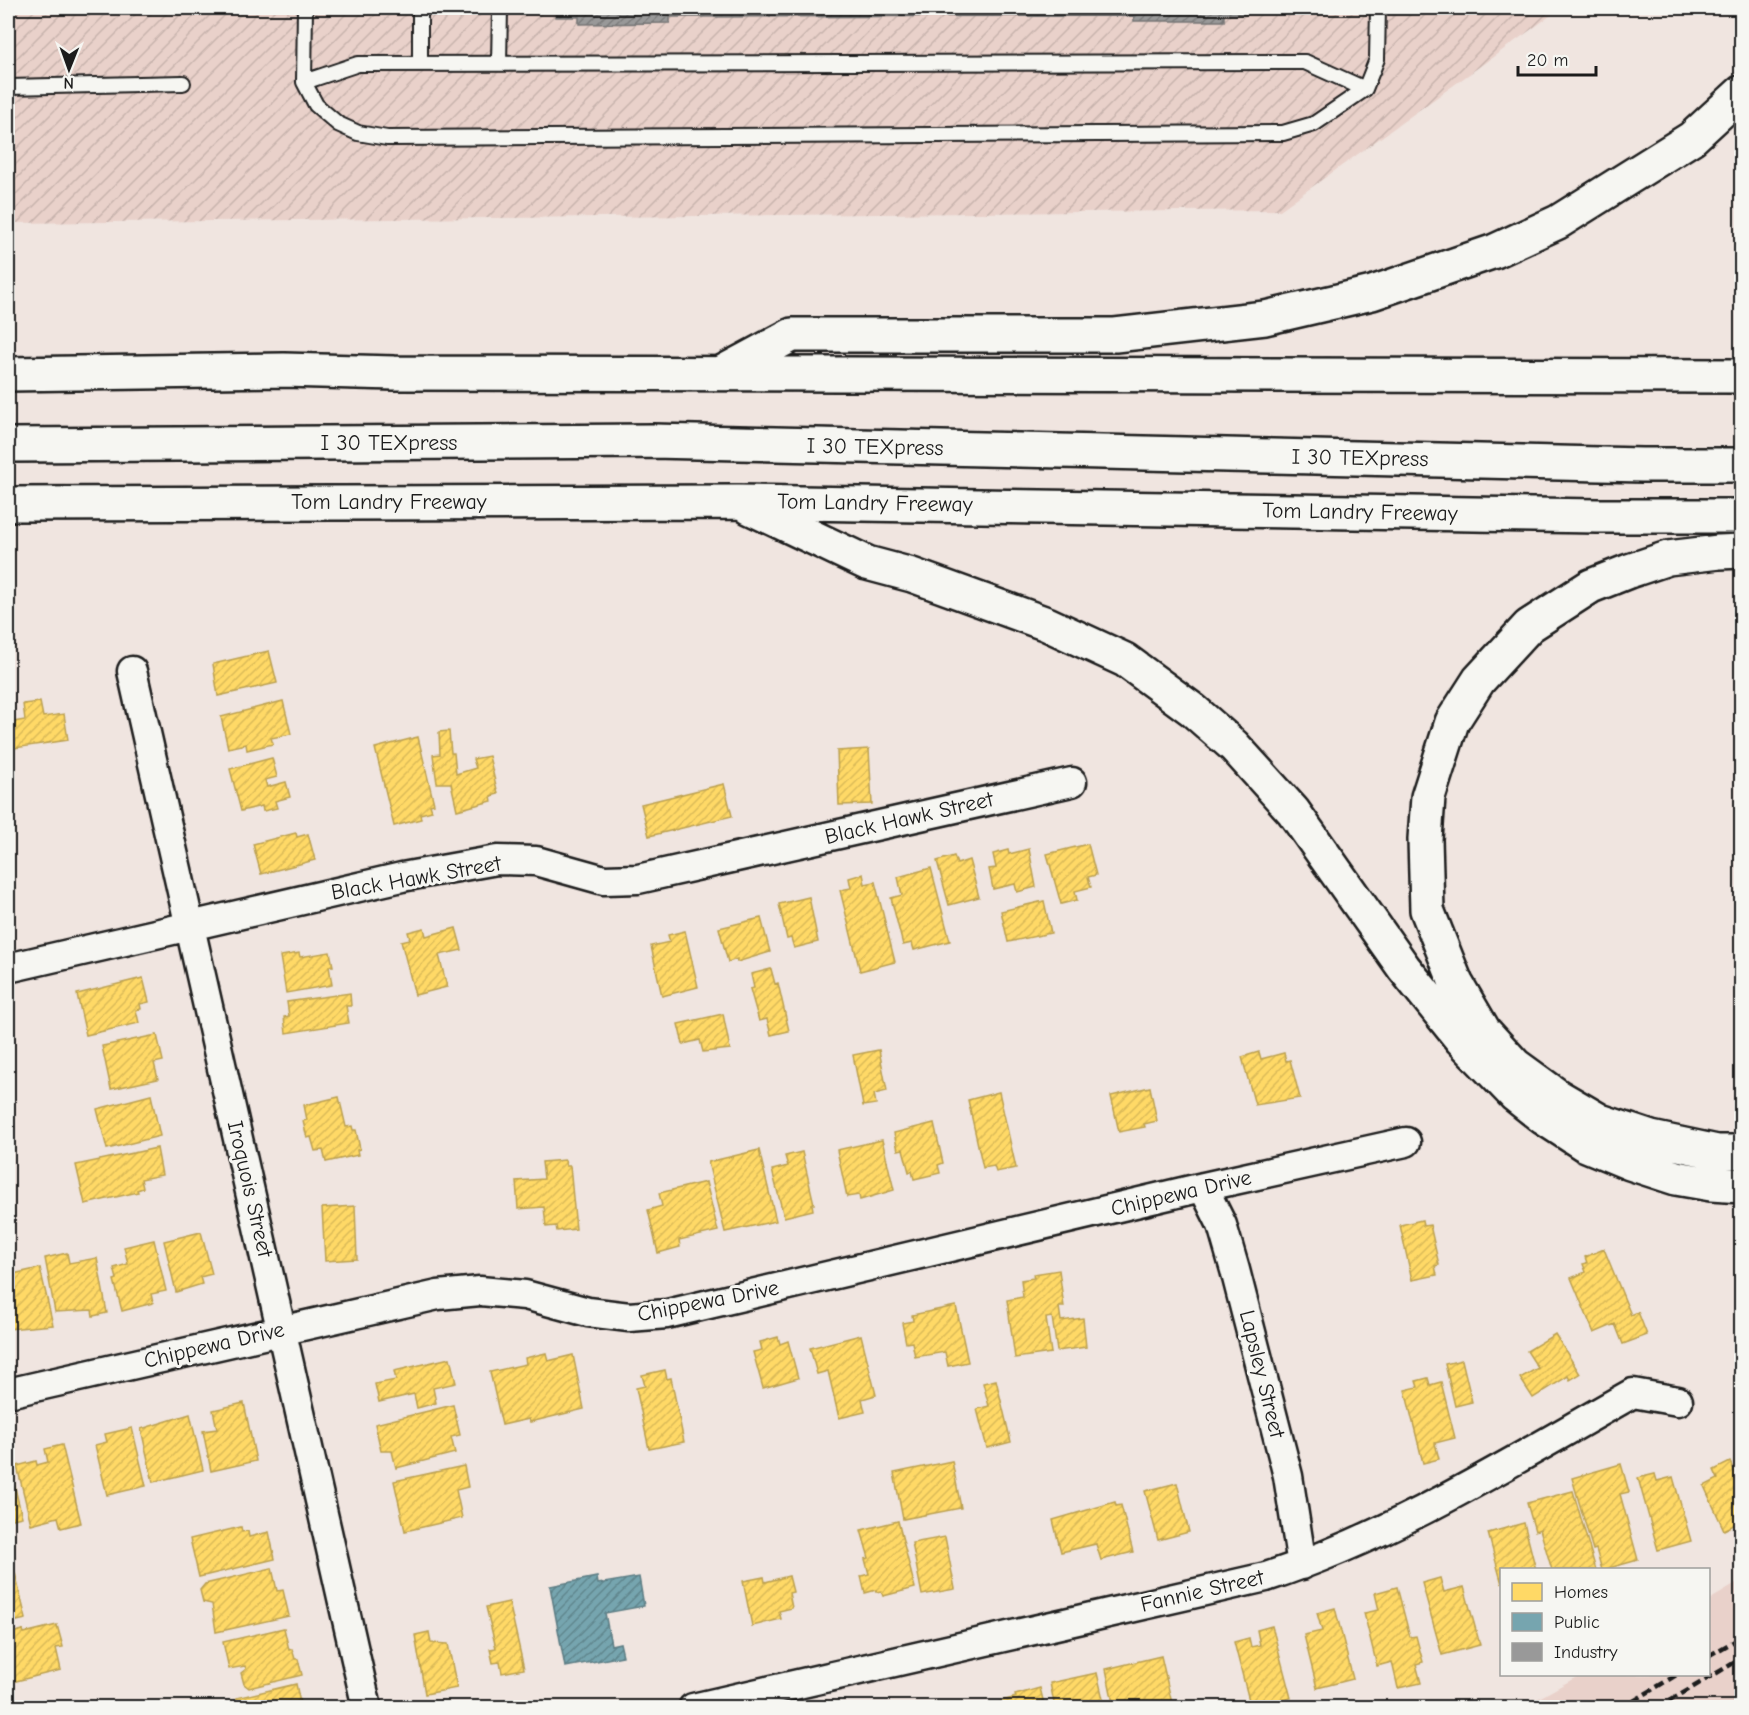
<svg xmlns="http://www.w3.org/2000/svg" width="1749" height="1715" font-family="'Comic Neue',sans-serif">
<defs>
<pattern id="industrial-furrows" width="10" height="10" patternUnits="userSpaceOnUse" patternTransform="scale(1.5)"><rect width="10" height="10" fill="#e9d1ca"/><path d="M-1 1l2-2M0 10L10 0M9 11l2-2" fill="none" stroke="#c7b3ad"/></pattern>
<pattern id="homes-hatch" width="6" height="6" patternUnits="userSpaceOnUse" patternTransform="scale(1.5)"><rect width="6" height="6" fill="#ffd966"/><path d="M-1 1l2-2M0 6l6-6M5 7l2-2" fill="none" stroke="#daba58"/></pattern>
<pattern id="public-hatch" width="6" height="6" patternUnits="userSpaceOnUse" patternTransform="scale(1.5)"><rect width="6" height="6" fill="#76a5af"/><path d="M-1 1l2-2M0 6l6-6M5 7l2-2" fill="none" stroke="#60868e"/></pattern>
<pattern id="industry-hatch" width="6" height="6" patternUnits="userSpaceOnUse" patternTransform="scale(1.5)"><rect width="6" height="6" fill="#999"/><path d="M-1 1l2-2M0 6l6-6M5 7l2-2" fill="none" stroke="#7c7c7c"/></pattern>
</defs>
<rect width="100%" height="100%" fill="#f0e5e0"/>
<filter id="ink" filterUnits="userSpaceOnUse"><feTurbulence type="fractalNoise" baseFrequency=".0167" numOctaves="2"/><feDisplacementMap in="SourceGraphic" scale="12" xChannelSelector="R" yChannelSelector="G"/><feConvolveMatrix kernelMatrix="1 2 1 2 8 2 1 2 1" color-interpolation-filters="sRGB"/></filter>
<g filter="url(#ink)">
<path fill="#e9d1ca" d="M1741 1581V1707H1523L1580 1675 1708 1674 1709 1600Z"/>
<path fill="url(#industrial-furrows)" d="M8 8H1561L1280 210 8 223Z"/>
<path fill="url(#homes-hatch)" stroke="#bba050" stroke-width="1.5" d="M269 651 277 683 218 696 213 664Z
M283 701 291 734 271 738 273 744 247 750 246 744 228 748 221 717Z
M40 702 43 717 64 714 68 740 8 749V723L25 720 23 704Z
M449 731 451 753H454L456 774 476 768 473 759 489 756 498 794 491 796 492 801 457 810 451 783H437L433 755 440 754 439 732Z
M418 737 434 804 430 805 432 811 420 814 421 819 394 826 375 748Z
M869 749 872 804 839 805 837 751Z
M272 758 277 777 265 780 267 787 286 782 290 797 275 801 277 808 263 811 262 806 241 811 230 769Z
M724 784 732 816 649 836 641 804Z
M296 833 297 837 308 834 315 860 261 874 253 844Z
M1088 844 1096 875 1088 877 1091 887 1075 891 1077 900 1061 904 1047 854Z
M1029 849 1036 887 1017 892 1015 884 993 889 989 869 996 868 993 854 1008 850 1009 854Z
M954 856 957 864 969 860 979 897 949 905 937 861Z
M931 868 950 941 914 950 912 943 903 945 891 898 902 895 898 877Z
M863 874 865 884 875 882 895 962 860 971 840 890 851 888 849 878Z
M809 897 818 942 794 948 791 938 787 939 779 904Z
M1044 901 1051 933 1008 942 1001 911Z
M761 918 770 952 737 962V959L728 962 719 928Z
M424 928 426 936 456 928 462 950 439 955 447 987 415 995 401 941 410 939 408 932Z
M685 931 698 987 662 996 651 946 670 942 668 935Z
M330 952 333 966H329L332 985 286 993 280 956 299 953 300 957Z
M771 969 775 984 778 983 789 1031 771 1035 767 1019 759 1021 750 989 754 988 751 974Z
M143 978 149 1002 140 1004 141 1009 136 1010 139 1023 86 1035 77 994Z
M350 993 351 1006H346L349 1023 286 1033 284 1017 289 1016 287 1002Z
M723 1014 730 1049 703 1052 700 1040 683 1044 678 1024Z
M157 1035 163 1061 154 1063 158 1079 111 1089 102 1046Z
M879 1050 887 1091 874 1094 876 1104 863 1106 853 1055Z
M1259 1052 1261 1059 1284 1053 1286 1061 1290 1060 1300 1098 1255 1105 1242 1057Z
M1150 1087 1157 1121 1144 1124 1145 1127 1119 1132 1111 1096Z
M999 1092 1016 1168 996 1172 994 1166 983 1168 968 1100Z
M151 1095 160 1136 107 1149 97 1109Z
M339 1097 346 1127 352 1126 353 1130H356L360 1149 357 1150 358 1155 326 1162 323 1150 315 1151 311 1137 307 1138 303 1121 307 1120 304 1105Z
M934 1123 943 1163 938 1165 940 1173 914 1179 912 1171 909 1172 903 1149 898 1150 894 1133Z
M882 1140 894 1190 860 1200 859 1195 847 1197 837 1150Z
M157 1148 162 1175 141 1179 143 1188 137 1190 138 1192 85 1204 76 1165Z
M759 1150 776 1221 725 1232 708 1162Z
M802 1152 814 1204H812L813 1210 784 1217 772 1170 788 1166 785 1156Z
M565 1160 566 1166H570L576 1229 557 1231 556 1226 546 1227 544 1207 518 1209 516 1181 544 1179 542 1162Z
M706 1182 718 1231 679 1240 680 1247 658 1253 648 1210 662 1206 659 1193Z
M355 1206 357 1259 325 1261 322 1208Z
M1422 1220 1423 1226 1430 1225 1439 1265 1435 1266 1437 1275 1412 1280 1400 1225Z
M201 1232 212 1274 200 1277 202 1284 176 1292 164 1241Z
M154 1240 166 1291 151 1294 153 1303 122 1311 114 1280 117 1279 114 1268 128 1264 124 1247Z
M1604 1249 1631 1315 1638 1312 1647 1335 1623 1344 1615 1324 1594 1333 1571 1278 1586 1272 1583 1264 1587 1263 1585 1257Z
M67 1253 69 1263 97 1258 107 1313 93 1316 92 1310 55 1312 45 1258Z
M11 1265 13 1274 40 1268 53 1325 8 1329V1266Z
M1059 1270 1064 1307H1059L1061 1321 1083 1318 1086 1347 1057 1351 1052 1317 1046 1318 1051 1353 1015 1358 1007 1300 1023 1297 1021 1280 1034 1278 1033 1274Z
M956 1306 968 1362 948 1366 945 1352 915 1357 912 1342 906 1343 902 1323 913 1321 912 1315Z
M1555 1334 1580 1374 1570 1380 1568 1376 1533 1398 1520 1378 1538 1368 1527 1351Z
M861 1335 876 1395 862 1399 865 1412 839 1418 828 1371 817 1374 810 1348Z
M778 1337 780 1344 788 1341 798 1378 763 1388 753 1352 762 1350 760 1342Z
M546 1353 548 1361 573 1355 584 1409 530 1422 529 1419 502 1425 490 1372 526 1364 525 1358Z
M450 1358 456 1383 433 1388 436 1403 417 1408 414 1394 379 1402 375 1384 396 1380 394 1371Z
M1462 1360 1472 1402 1455 1406 1445 1364Z
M665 1370 667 1379 671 1378 684 1442 649 1449 636 1388 645 1386 642 1375Z
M1428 1378 1430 1385 1441 1382 1455 1438 1435 1443 1439 1459 1423 1463 1405 1390 1418 1387 1416 1381Z
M996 1380 1011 1442 987 1448 977 1409 989 1406 983 1383Z
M244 1403 256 1461 211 1471 203 1431 217 1429 213 1410Z
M453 1405 460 1435 451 1437 455 1453 396 1468 392 1451H381L375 1424Z
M190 1414 203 1470 153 1482 141 1429Z
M132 1428 146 1486 107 1495 95 1445 107 1442 105 1434Z
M62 1445 81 1523 61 1528 58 1517 31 1524 17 1466 36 1461 37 1465 48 1462 45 1449Z
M8 1459 22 1517 8 1520Z
M952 1461 961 1508 903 1519 894 1473Z
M1730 1462 1742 1487V1521L1724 1530 1704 1486 1718 1479 1714 1470Z
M1621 1464 1629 1492 1620 1494 1638 1560 1602 1570 1596 1549 1593 1550 1572 1478Z
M464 1466 468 1487 456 1490 462 1518 405 1531 394 1481Z
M1655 1474 1657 1481 1673 1477 1691 1541 1658 1550 1638 1478Z
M1177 1483 1189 1532 1158 1540 1145 1491Z
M1573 1491 1596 1570H1552L1540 1529 1535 1531 1527 1503Z
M1115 1502 1116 1506 1121 1505 1133 1552 1101 1560 1096 1544 1061 1552 1053 1520Z
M898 1521 915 1588 883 1596 881 1591 876 1592V1590L865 1593 861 1576 869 1574 865 1559 869 1558 861 1530Z
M1524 1523 1536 1570H1502V1584L1488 1533Z
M241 1527 242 1532 248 1531 249 1537 269 1532 275 1559 199 1577 190 1539Z
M945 1537 955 1589 922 1595 912 1543Z
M272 1568 277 1591 283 1590 289 1616 216 1632 212 1604 203 1602 200 1590 205 1584Z
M15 1573 26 1619 8 1623V1575Z
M789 1576 793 1592 789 1593 792 1608 779 1611 781 1619 752 1626 743 1581 764 1577 765 1582Z
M1440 1578 1444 1592 1464 1587 1480 1645 1442 1655 1422 1583Z
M1397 1587 1410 1637 1416 1636 1423 1662 1416 1664 1421 1683 1398 1688 1392 1662 1377 1666 1364 1613 1379 1610 1375 1593Z
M509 1602 524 1669 502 1673 500 1662 493 1663 490 1649 496 1648 486 1607Z
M1335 1608 1353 1679 1317 1688 1304 1635 1322 1631 1317 1613Z
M57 1625 63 1647 56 1648 61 1670 8 1683V1634L23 1630 24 1633Z
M1272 1626 1291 1698 1251 1708 1234 1642 1249 1638 1251 1647 1260 1645 1257 1630Z
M284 1628 289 1650 292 1649 295 1659H298L302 1675 249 1688 244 1684 241 1673 246 1669 245 1666 229 1669 223 1642Z
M429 1632 431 1643 448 1644 457 1688 425 1694 415 1635Z
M1161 1656 1173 1708H1114L1106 1669Z
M1097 1673 1105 1708H1055L1050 1683Z
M296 1684 300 1703H305L306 1708H238L236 1698Z
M1040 1688 1045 1708H1001L999 1702 1016 1697 1015 1695Z"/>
<path fill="url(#public-hatch)" stroke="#5b7c83" stroke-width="1.5" d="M597 1577 598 1584 639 1577 644 1606 605 1613 611 1645 620 1643 623 1656 565 1667 550 1586Z"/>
<path fill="url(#industry-hatch)" stroke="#747474" stroke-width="1.5" d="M556 8H1248V14H1224V21H1134V16L670 17V23L579 24V17H556Z"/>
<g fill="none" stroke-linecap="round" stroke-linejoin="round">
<g stroke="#1c1c1c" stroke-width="18">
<path id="service" d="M305 8 304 82 316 105 338 124 358 133 387 138 1283 133 1314 124 1365 89 1377 59 1378 8
M420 64V8
M499 64 500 8
M304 82 358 64 1305 62 1365 89
M8 87 183 83"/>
</g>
<g stroke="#1c1c1c" stroke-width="33">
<path id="minor" d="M132 671 367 1708
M8 968 402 877 497 860 536 861 604 880 638 879 1072 782
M1203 1187 1222 1225 1235 1270 1288 1476 1302 1565
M8 1393 438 1295 480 1291 525 1295 588 1312 629 1317 667 1314 1203 1187 1406 1142
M693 1708 1266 1577C1397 1534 1514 1460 1633 1393L1678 1401"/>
</g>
<g stroke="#1c1c1c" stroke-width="38">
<path id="motorway" d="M725 371 792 335H1115L1265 318 1372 293 1495 251 1558 222 1692 138 1742 92
M8 374 284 370 394 373 1742 376
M8 445 653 441 1642 465H1742
M8 504 739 502 1598 516H1742
M749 507 867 563 912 575 1047 624 1125 660 1193 710 1234 746 1293 811 1404 968 1461 1039 1515 1095 1544 1118 1584 1144 1630 1163 1676 1178 1711 1184 1742 1186
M1742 551 1719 552 1668 558 1629 571 1591 586 1529 626 1479 680 1452 722 1428 797 1425 839 1427 910 1456 983 1484 1031 1515 1065 1559 1097 1600 1121 1651 1138 1717 1152H1742"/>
</g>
<use href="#service" stroke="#f6f6f2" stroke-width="14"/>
<use href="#minor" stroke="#f6f6f2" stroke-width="28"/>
<use href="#motorway" stroke="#f6f6f2" stroke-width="33"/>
<path stroke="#1c1c1c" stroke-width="4.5" stroke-dasharray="9 4.5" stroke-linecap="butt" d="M1708 1656 1742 1637
M1622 1708 1678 1674
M1658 1708 1742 1658"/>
</g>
</g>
<g text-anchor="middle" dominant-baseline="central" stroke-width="6" stroke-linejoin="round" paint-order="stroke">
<g font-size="22" fill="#1c1c1c" stroke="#f6f6f2">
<text x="389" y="443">I 30 TEXpress</text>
<text transform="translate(875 447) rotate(1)">I 30 TEXpress</text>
<text transform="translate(1360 458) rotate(1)">I 30 TEXpress</text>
<text x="389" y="502">Tom Landry Freeway</text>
<text transform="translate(875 503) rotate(1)">Tom Landry Freeway</text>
<text transform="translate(1360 512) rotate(1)">Tom Landry Freeway</text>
<text transform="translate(909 818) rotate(-13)">Black Hawk Street</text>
<text transform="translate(416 878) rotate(-10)">Black Hawk Street</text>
<text transform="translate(250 1189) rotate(77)">Iroquois Street</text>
<text transform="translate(1181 1193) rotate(-13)">Chippewa Drive</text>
<text transform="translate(708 1301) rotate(-11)">Chippewa Drive</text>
<text transform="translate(214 1345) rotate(-13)">Chippewa Drive</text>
<text transform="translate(1262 1374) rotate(76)">Lapsley Street</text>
<text transform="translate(1202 1591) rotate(-13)">Fannie Street</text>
</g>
</g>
<rect width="1749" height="1715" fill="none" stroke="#f6f6f2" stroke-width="30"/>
<rect x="15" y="15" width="1719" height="1685" fill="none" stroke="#1c1c1c" stroke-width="2" filter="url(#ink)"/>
<rect x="1500" y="1568" width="210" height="108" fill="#f6f6f2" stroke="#9f9f9c" stroke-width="1.5"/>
<rect x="1512" y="1583" width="30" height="18" fill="#ffd966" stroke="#9f9f9c" stroke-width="1.5"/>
<text x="1554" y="1598" font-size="18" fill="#1c1c1c">Homes</text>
<rect x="1512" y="1613" width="30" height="18" fill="#76a5af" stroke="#9f9f9c" stroke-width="1.5"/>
<text x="1554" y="1628" font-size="18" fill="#1c1c1c">Public</text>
<rect x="1512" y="1643" width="30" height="18" fill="#999999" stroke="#9f9f9c" stroke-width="1.5"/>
<text x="1554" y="1658" font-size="18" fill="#1c1c1c">Industry</text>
<g transform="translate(69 69) rotate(181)" stroke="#f6f6f2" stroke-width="4.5" paint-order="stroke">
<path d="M0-4.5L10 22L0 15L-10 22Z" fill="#1c1c1c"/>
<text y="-9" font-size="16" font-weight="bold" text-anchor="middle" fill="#1c1c1c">N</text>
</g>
<path d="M1518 66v9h78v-9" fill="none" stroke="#1c1c1c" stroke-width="3"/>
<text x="1527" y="66" font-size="18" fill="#1c1c1c" stroke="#f6f6f2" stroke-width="4.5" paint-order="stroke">20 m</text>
</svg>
